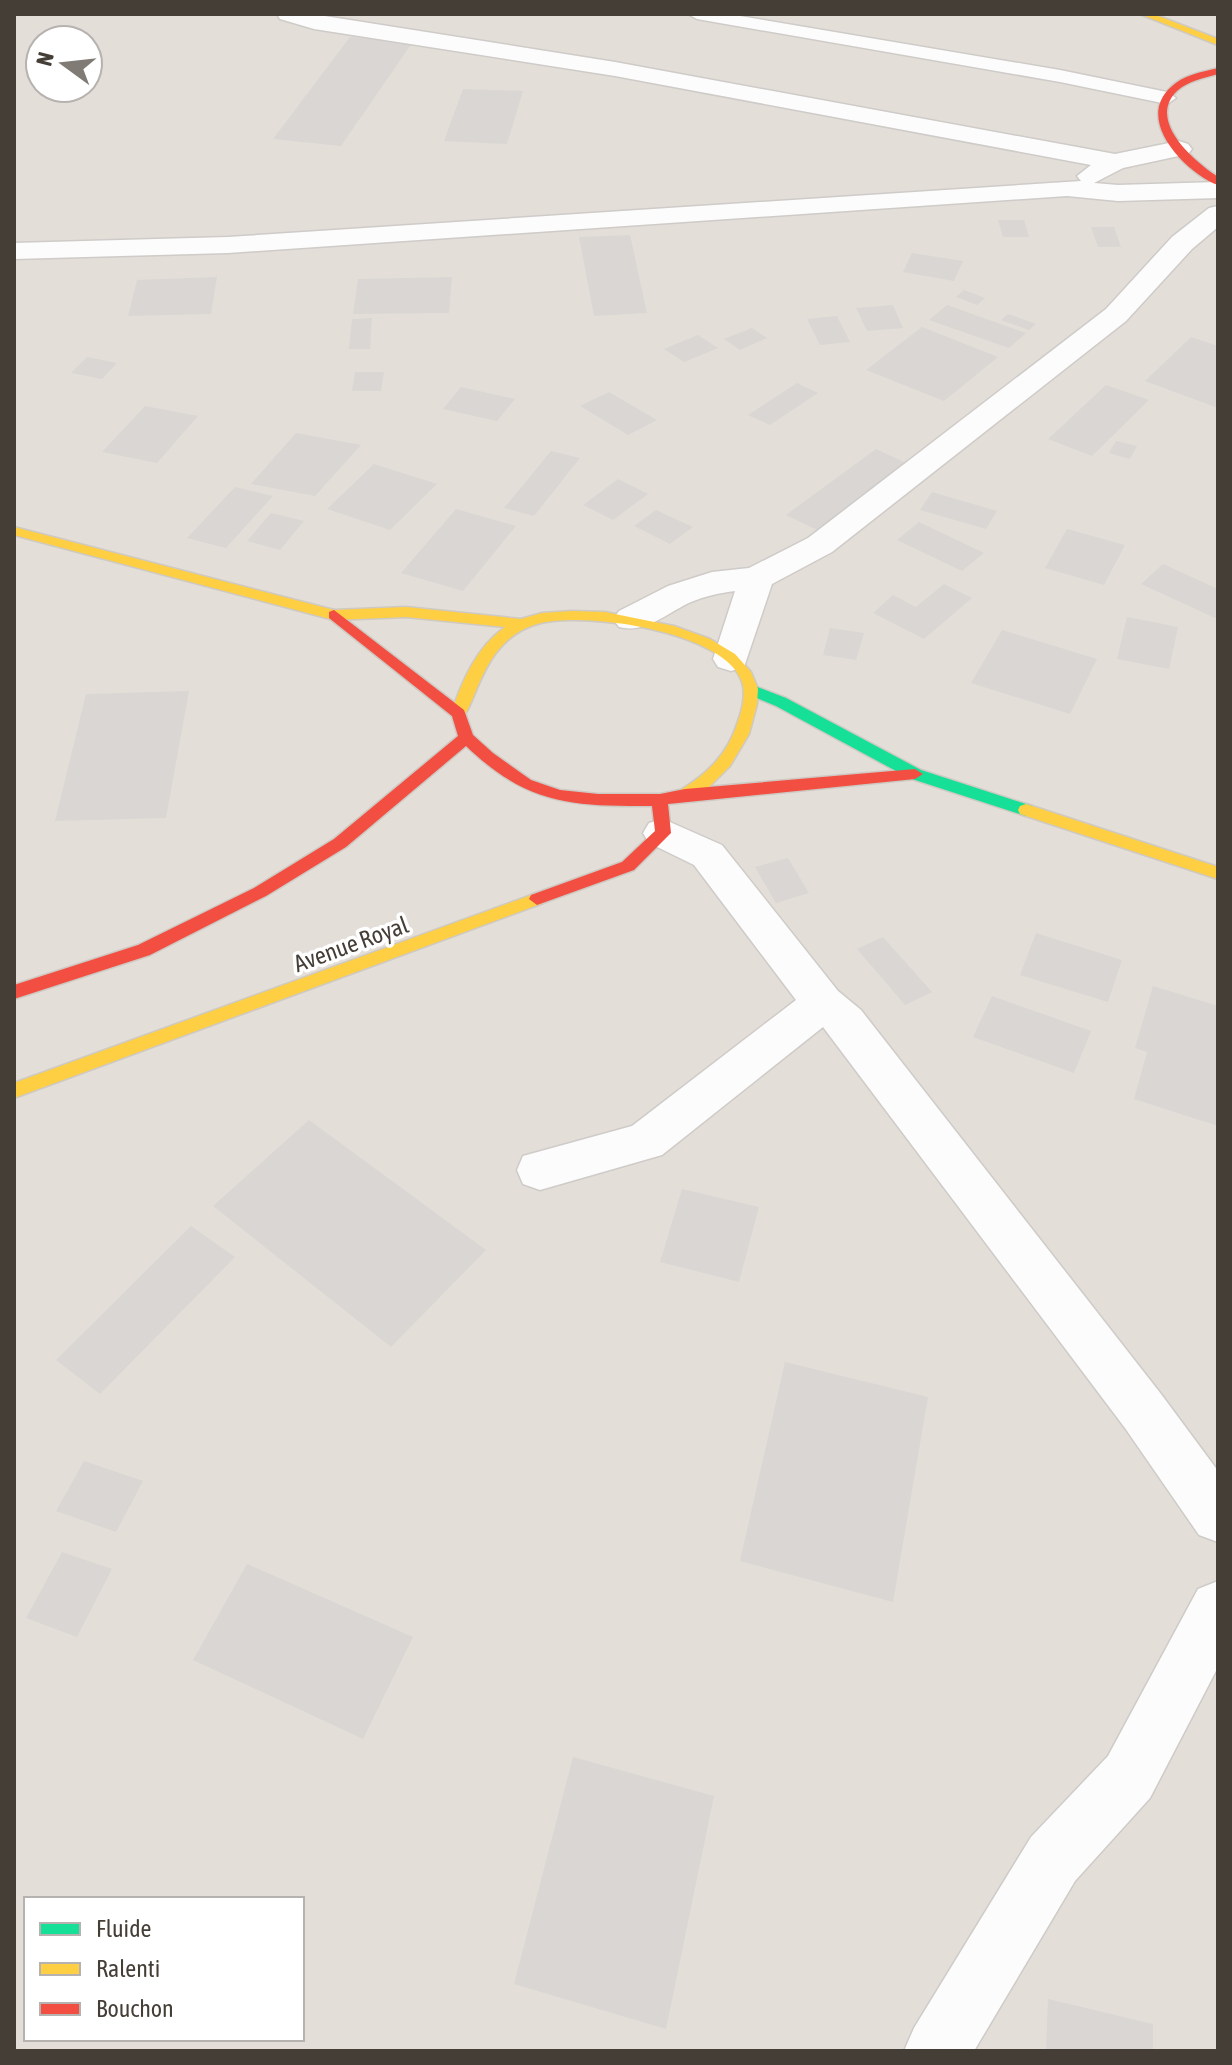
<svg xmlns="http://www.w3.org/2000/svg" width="1232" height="2065" font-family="'Asap Condensed',sans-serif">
<rect width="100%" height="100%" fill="#f0edea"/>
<path fill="#e3ded8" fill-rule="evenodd" d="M14 14H1218V2051H14ZM40 40H88V88H40ZM26 1899H302V2039H26Z"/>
<path fill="#d9d6d3" d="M350 37 412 43 341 146 273 139Z
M463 89 523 91 507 144 444 141Z
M998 220H1024L1029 237H1003Z
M1091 227H1114L1121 247H1098Z
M630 235 647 313 594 316 579 237Z
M912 253 963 261 954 281 903 272Z
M217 277 211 314 128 316 137 280Z
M452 277 449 313 353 314 358 279Z
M964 290 985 298 977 305 956 297Z
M893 305 903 328 867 331 856 308Z
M947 305 1026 333 1009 348 929 320Z
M1008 314 1036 324 1029 330 1001 320Z
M837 316 850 342 820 345 807 319Z
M372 318 370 349H349L352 319Z
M922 327 998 357 944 401 866 370Z
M752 328 767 338 740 350 724 339Z
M698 335 718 348 684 362 664 349Z
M1191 337 1218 346V408L1145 381Z
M87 357 117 363 102 379 71 373Z
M355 372H384L381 391H352Z
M797 383 818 393 770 425 748 415Z
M1106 385 1149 400 1092 456 1048 439Z
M461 387 515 399 497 421 443 409Z
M609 392 657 420 628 435 580 406Z
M145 406 198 416 157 463 102 452Z
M296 433 361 445 315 496 251 484Z
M1116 441 1137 446 1130 459 1109 453Z
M876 449 906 463 817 530 786 515Z
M551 451 580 458 534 516 504 508Z
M374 464 437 484 390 530 327 509Z
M618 479 648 494 613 520 583 505Z
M235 487 273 496 226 548 187 538Z
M932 492 997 511 986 529 920 510Z
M456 509 516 526 463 591 401 573Z
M656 510 693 527 670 544 634 526Z
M271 513 304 521 280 550 247 541Z
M919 522 984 553 962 571 897 540Z
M1067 529 1125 545 1104 585 1045 568Z
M1163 564 1218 589V614L1215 618 1141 584Z
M944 584 972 598 924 639 873 613 893 595 916 607Z
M1127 617 1178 627 1169 669 1117 659Z
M830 628 864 633 856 660 823 655Z
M1002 630 1097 659 1070 714 971 683Z
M189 691 166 818 55 821 86 694Z
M788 858 809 893 776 903 755 867Z
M1036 933 1122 960 1108 1002 1020 975Z
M883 937 932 992 905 1005 857 949Z
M1153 986 1218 1006V1126L1134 1099 1147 1052 1135 1048Z
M992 996 1091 1031 1074 1073 973 1037Z
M309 1120 486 1250 391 1347 213 1206Z
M682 1189 759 1207 739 1282 660 1262Z
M191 1226 235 1257 100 1394 56 1360Z
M785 1362 928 1397 893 1602 740 1561Z
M84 1461 143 1481 116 1532 56 1511Z
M62 1552 112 1569 77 1637 26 1618Z
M247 1564 413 1637 363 1739 193 1660Z
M573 1757 714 1796 666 2029 514 1984Z
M1048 1999 1153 2024V2051H1046Z"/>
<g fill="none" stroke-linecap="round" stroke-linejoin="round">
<g stroke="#cecbc8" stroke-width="3">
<path id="lane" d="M688 14H728L1060 70 1167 92 1176 98 1167 104 1060 82 697 19Z"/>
</g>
<g stroke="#cecbc8" stroke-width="3">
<path id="street" d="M277 14H312L615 62 1115 154 1179 141 1188 144 1192 149 1188 154 1123 168 1094 183 1118 185 1218 182V198L1118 201 1067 196 228 253 14 259V243L228 237 1081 181 1077 176 1091 165 615 76 314 29 280 19Z
M1218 206V227L1192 249 1126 321 832 552 772 584 744 667 731 671 718 667 713 659 735 591C720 593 705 596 691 602 667 613 645 634 619 627L613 619 619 611 668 586 712 572 749 568 808 538 1106 309 1172 237 1209 208Z
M663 819 722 845 838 991 861 1010 1161 1394 1218 1471V1542L1199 1535 1125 1428 823 1027 662 1155 540 1190 523 1184 517 1170 523 1156 632 1126 796 1000 694 865 649 843 643 833 649 823Z
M1218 1581V1667L1150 1798 1075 1881 974 2051H904L914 2028 1031 1837 1108 1756 1198 1589Z"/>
</g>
<g stroke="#cec9c2" stroke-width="3">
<path id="fast" d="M752 685 786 698 921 770 1032 806 1034 810 1026 816 909 778 776 706 747 694 744 690Z"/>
</g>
<g stroke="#cec9c2" stroke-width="3">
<path id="slow" d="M1140 14H1153L1218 39V45Z
M14 527 334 610 406 607 521 619 542 613 572 611 605 612 674 626 710 639 735 654 751 672 758 689 757 704 749 734 730 766 709 787 685 801 679 799 677 795 679 791C707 774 727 755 737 724 742 711 746 695 742 682 725 631 586 612 541 623 478 638 477 713 459 719L451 714C462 681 476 648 505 627L406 617 334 620 14 535Z
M1026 804 1218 867V879L1020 814 1018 810 1020 806Z
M537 893 545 899 543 903 14 1098V1083Z"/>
</g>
<g stroke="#cec9c2" stroke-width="3">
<path id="jam" d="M1218 68V74C1204 78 1188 81 1177 91 1146 121 1195 162 1218 177V185C1186 173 1134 120 1171 87 1183 75 1202 72 1218 68Z
M334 610 464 710 473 735 493 753 531 780 560 790 598 794H660L685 789 915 769 923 774 915 779 668 804 671 833 634 870 537 905 529 899 531 895 622 862 655 831 652 806C571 806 528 805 466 746L346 847 266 896 150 955 14 999V985L138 945 254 888 334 839 458 736 452 716 329 618V612Z"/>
</g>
<use href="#lane" fill="#fdfcfc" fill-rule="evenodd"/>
<use href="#street" fill="#fdfcfc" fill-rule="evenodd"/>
<use href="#fast" fill="#16e098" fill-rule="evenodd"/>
<use href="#slow" fill="#ffcf43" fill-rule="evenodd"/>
<use href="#jam" fill="#f24e42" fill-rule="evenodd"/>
</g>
<g text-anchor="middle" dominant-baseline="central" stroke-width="7" stroke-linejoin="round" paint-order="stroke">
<g font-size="24" fill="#453e37" stroke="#fff">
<text transform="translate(351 944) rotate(-20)">Avenue Royal</text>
</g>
</g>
<rect width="1232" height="2065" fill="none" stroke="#453e37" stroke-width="32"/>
<rect x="24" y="1897" width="280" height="144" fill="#ffffff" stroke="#b5b2af" stroke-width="2"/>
<rect x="40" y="1923" width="40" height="12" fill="#16e098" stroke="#b5b2af" stroke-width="2"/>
<text x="96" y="1937" font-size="24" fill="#453e37">Fluide</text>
<rect x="40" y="1963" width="40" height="12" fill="#ffcf43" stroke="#b5b2af" stroke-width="2"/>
<text x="96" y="1977" font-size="24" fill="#453e37">Ralenti</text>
<rect x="40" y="2003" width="40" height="12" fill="#f24e42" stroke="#b5b2af" stroke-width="2"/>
<text x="96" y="2017" font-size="24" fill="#453e37">Bouchon</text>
<g transform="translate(64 64) rotate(285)"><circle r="38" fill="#ffffff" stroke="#b5b2af" stroke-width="2"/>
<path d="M0-6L14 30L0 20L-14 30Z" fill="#817b76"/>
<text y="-12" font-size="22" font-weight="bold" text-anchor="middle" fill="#453e37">N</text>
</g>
</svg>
